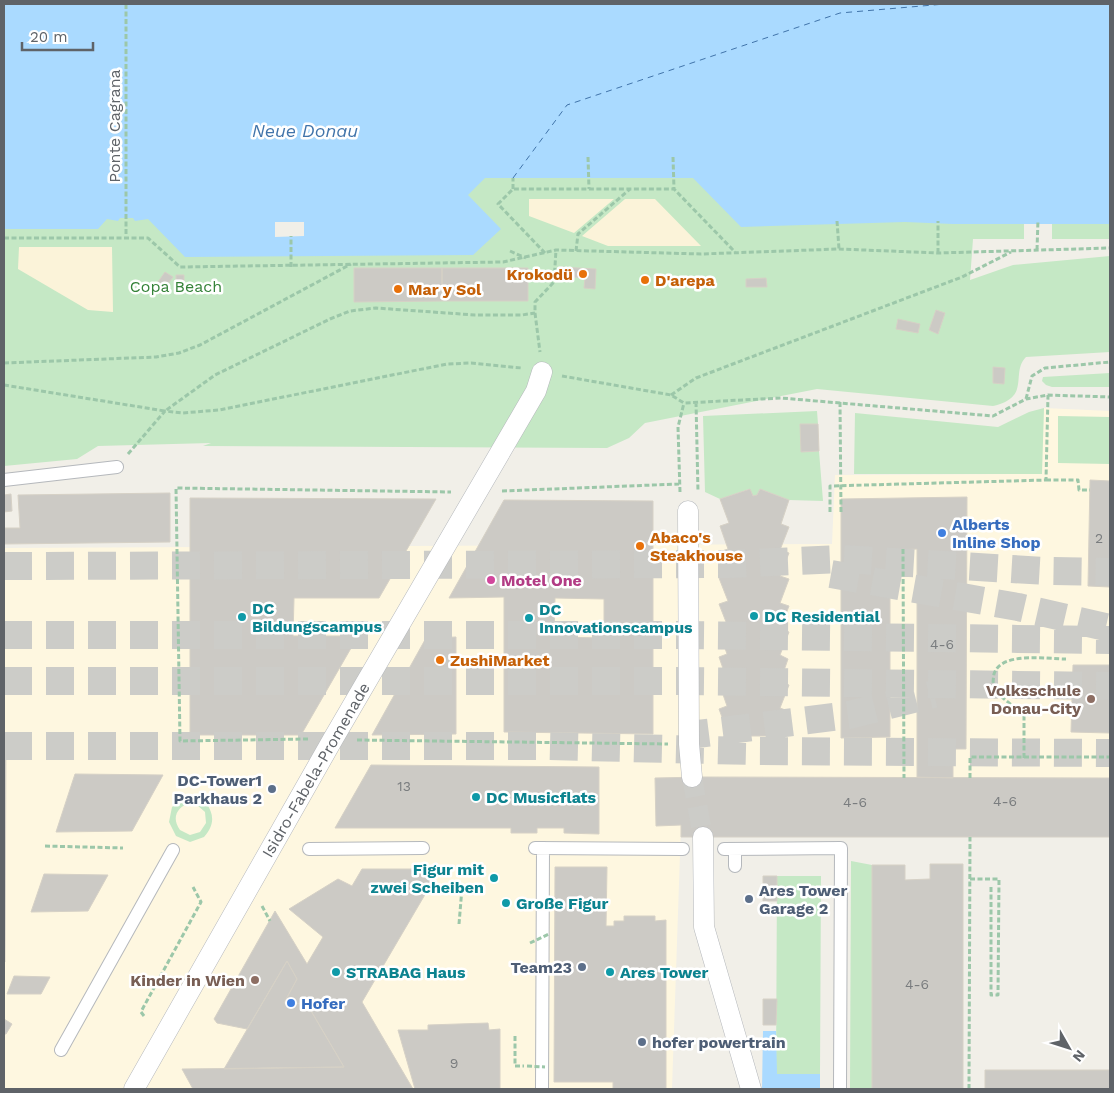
<svg xmlns="http://www.w3.org/2000/svg" width="1114" height="1093" font-family="'Work Sans',sans-serif">
<rect width="100%" height="100%" fill="#f1efe8"/>
<path fill="#fef7e0" d="M1044 408 1110 411V778H656V826L681 825 672 1089H4V548L832 544 835 475 1041 474Z"/>
<path fill="#c5e8c5" fill-rule="evenodd" d="M693 123 973 223 1024 224V239H973L970 280 1013 265 1110 256V352L1026 357C1010 373 1032 397 993 406L817 389 645 423 629 438 607 448 203 446 211 443 98 446 77 459 4 466V130Z
M1063 222 1110 224V239H1052V224Z
M1110 373V387H1052L1046 385 1042 381 1043 377Z
M1044 408 1042 474H854L855 413 998 427 1029 412Z
M817 411 818 424 801 425V452L819 451 823 501 789 500 760 489 757 495 753 496 749 489 720 499 705 492 703 416Z
M1058 416 1110 417V464L1058 463Z
M192 797 206 803C215 815 214 826 204 837L190 842 176 836 169 822 172 807 185 798ZM191 803 197 805 205 812 206 823 200 832 190 835 180 830C171 818 177 806 191 803Z
M851 861 872 865V1089H850Z
M777 876H821L820 1074H776Z"/>
<path fill="#fbf3d9" d="M529 199H614L574 233 529 216Z
M625 199H655L701 246H608L582 236Z
M19 247H112L113 312 88 310 18 269Z"/>
<path fill="#aadaff" d="M4 4H1110V224H953L905 222 741 227 693 178H485L468 195 501 229 473 255 185 257 148 219 135 221 133 218H120L118 221 107 219 98 229H4Z
M763 1031H776L777 1074H820V1089H762Z"/>
<path fill="#f1efe8" d="M275 222H304V236L275 237Z"/>
<g fill="none" stroke-linecap="round" stroke-linejoin="round">
<path stroke="#4174aa" stroke-width="1" stroke-dasharray="6 5" stroke-linecap="butt" d="M513 178 567 105 840 13 945 4"/>
</g>
<path fill="#cccac5" stroke="#d6d1c6" fill-rule="evenodd" d="M561 267 596 269 595 289 584 288 585 278 560 276Z
M354 268H442V301L354 302Z
M442 268H528V301H442Z
M165 272 173 277 160 294 153 289Z
M176 275H184V285H176Z
M766 278 767 287H746V279Z
M936 310 945 313 938 334 929 330Z
M898 319 920 324 918 333 896 329Z
M993 367 1005 368 1004 384 993 383Z
M800 424H818L819 451 801 452Z
M1090 480 1110 481V587L1088 586Z
M750 489 753 496 757 495 760 489 789 500 781 524 789 527 780 550 789 553 780 576 789 579 780 603 789 606 780 629 789 632 780 655 788 659 780 682 789 685 780 708 788 711 780 736H729L719 709 727 706 719 683 727 680 719 657 727 654 719 631 728 627 719 604 728 601 719 578 728 575 719 552 728 549 720 526 729 523 720 499Z
M170 493V542L4 544V528H20L18 495Z
M11 494 12 511 4 512V495Z
M967 497 966 749H953V778L917 777V549L890 550V737L841 738V499Z
M190 498 436 499 379 598H294L293 636H358L301 735H190Z
M504 500 653 501V734L504 732V597L449 598ZM555 598 604 599V638L554 637Z
M456 637V734L372 735 426 638Z
M1073 665H1110V733L1071 732Z
M4 735H6L5 962H4Z
M371 765 599 767V834L564 833V828H537V833H511V828H335Z
M75 774 163 775 132 831 56 832Z
M703 777 1110 778V837H681V825L656 826 655 778Z
M930 864H963V1089H872V865H905V880L930 879Z
M555 867H607L606 926H614V921H624V916H655V921L666 920V1089H613V1082H554Z
M362 869H440L362 1002 413 1089H193L182 1069 344 1067 307 1004 284 1003 297 979 287 961 247 1029 217 1023 214 1019 275 911 307 964 323 937 289 909 338 879 352 886Z
M44 874 108 875 88 911 31 912Z
M763 876H777V901H763Z
M287 961 297 979 284 1003 307 1004 344 1067 224 1069Z
M14 976 50 977 41 994H7Z
M763 999H777L776 1025H763Z
M4 1019 12 1024 6 1034H4Z
M488 1023 489 1030 500 1029V1089H415L398 1030H428V1025Z
M985 1070H1110V1089H985Z"/>
<g fill="none" stroke-linecap="round" stroke-linejoin="round">
<path stroke="#ccccc8" stroke-width="20" stroke-dasharray="20 10" stroke-linecap="butt" d="M692 777 703 837"/>
<path stroke="#ccccc8" stroke-width="28" stroke-dasharray="28 14" stroke-linecap="butt" d="M4 566 728 564 842 559 1046 571 1110 572
M831 574 1018 607 1110 628
M4 635H681L1110 640
M4 681H681L1110 686
M681 736 849 715 934 694
M4 746H545L751 751 1110 753"/>
<g stroke="#b5b8bc" stroke-width="14">
<path id="service" d="M4 480 117 467
M535 848 683 849
M309 849 423 848
M724 849 841 848 840 1089
M735 849V866
M61 1050 173 850
M542 1089 543 848"/>
</g>
<g stroke="#b5b8bc" stroke-width="21">
<path id="pedestrian" d="M688 511 689 744 692 777
M703 837 704 927 751 1089
M134 1089 333 739 536 391 542 372"/>
</g>
<path stroke="#9cc7a9" stroke-width="3" stroke-dasharray="5 2.5" stroke-linecap="butt" d="M126 4V239
M588 157 589 189
M673 157 674 189
M513 189V178
M837 221 839 249
M4 238H148L180 267 503 262 556 250 701 254 839 249 938 253 1110 248
M1037 250 1038 220
M510 251 526 258
M576 251 578 234 630 189
M545 253 498 204 513 189H674L735 252
M938 253V221
M291 267V236
M535 313 540 352
M4 363 156 357 179 353 200 345 351 264
M562 376 671 395 684 403 781 398 993 416 1026 399 1048 395 1110 397
M4 385 165 411 215 375 330 319 350 311 376 308 475 315H522L535 313V302L554 282 556 250
M671 395 696 378 962 277 1011 252
M1026 399 1032 376 1045 368 1110 362
M696 402 698 492
M840 402 841 513
M128 454 165 411 182 413 219 410 447 364 471 363 522 368
M1046 480H1078L1079 490H1090
M502 491 679 484
M680 492 678 427 684 403
M830 512V486L1046 480 1048 395
M903 549 904 778
M308 739 180 741 176 488 451 492
M357 740 668 744
M1024 758V715L993 690C993 685 993 679 994 674 1001 651 1048 659 1066 659
M970 778V757H1110
M45 846 123 848
M970 879H999L998 995H991V887
M262 906 270 921
M459 924 462 888
M144 1016 141 1012 143 1008 201 902 193 887
M515 1036V1066H524
M969 1089 970 837"/>
<use href="#service" stroke="#fff" stroke-width="12"/>
<use href="#pedestrian" stroke="#fff" stroke-width="20"/>
<path stroke="#9cc7a9" stroke-width="3" stroke-dasharray="5 2.5" stroke-linecap="butt" d="M530 943 549 934
M527 1066 545 1067"/>
</g>
<g fill="#e8710a" stroke="#fff" stroke-width="2">
<circle cx="583" cy="274" r="5"/>
<circle cx="645" cy="280" r="5"/>
<circle cx="398" cy="289" r="5"/>
<circle cx="640" cy="546" r="5"/>
<circle cx="440" cy="660" r="5"/>
</g>
<g fill="#3f7fe0" stroke="#fff" stroke-width="2">
<circle cx="942" cy="533" r="5"/>
<circle cx="291" cy="1003" r="5"/>
</g>
<circle fill="#d1479c" stroke="#fff" stroke-width="2" cx="491" cy="580" r="5"/>
<g fill="#0f9aa8" stroke="#fff" stroke-width="2">
<circle cx="754" cy="616" r="5"/>
<circle cx="242" cy="617" r="5"/>
<circle cx="529" cy="618" r="5"/>
<circle cx="476" cy="797" r="5"/>
<circle cx="494" cy="878" r="5"/>
<circle cx="506" cy="903" r="5"/>
<circle cx="336" cy="972" r="5"/>
<circle cx="610" cy="972" r="5"/>
</g>
<g fill="#8d6e63" stroke="#fff" stroke-width="2">
<circle cx="1091" cy="699" r="5"/>
<circle cx="255" cy="980" r="5"/>
</g>
<g fill="#5c6f8a" stroke="#fff" stroke-width="2">
<circle cx="272" cy="789" r="5"/>
<circle cx="749" cy="899" r="5"/>
<circle cx="582" cy="967" r="5"/>
<circle cx="642" cy="1042" r="5"/>
</g>
<g text-anchor="middle" dominant-baseline="central" stroke-width="5" stroke-linejoin="round" paint-order="stroke">
<g font-size="14" fill="#7a7d7f">
<text x="1099" y="538">2</text>
<text x="942" y="644">4-6</text>
<text x="404" y="786">13</text>
<text x="1005" y="801">4-6</text>
<text x="855" y="802">4-6</text>
<text x="917" y="984">4-6</text>
<text x="454" y="1063">9</text>
</g>
<g font-size="16" fill="#5f6368" stroke="#fff">
<text transform="translate(114 126) rotate(-90)">Ponte Cagrana</text>
<text transform="translate(316 770) rotate(-60)">Isidro-Fabela-Promenade</text>
</g>
<g font-size="16" font-weight="bold" fill="#c56008" stroke="#fff" text-anchor="start">
<text x="573" y="274" text-anchor="end">Krokodü</text>
<text x="655" y="280">D'arepa</text>
<text x="408" y="289">Mar y Sol</text>
<text x="650" y="537">Abaco's<tspan x="650" dy="18">Steakhouse</tspan></text>
<text x="450" y="660">ZushiMarket</text>
</g>
<g font-size="16" fill="#348238" stroke="#fff">
<text x="176" y="286">Copa Beach</text>
</g>
<g font-size="16" font-weight="bold" fill="#366cbe" stroke="#fff" text-anchor="start">
<text x="952" y="524">Alberts<tspan x="952" dy="18">Inline Shop</tspan></text>
<text x="301" y="1003">Hofer</text>
</g>
<g font-size="16" font-weight="bold" fill="#b23c85" stroke="#fff" text-anchor="start">
<text x="501" y="580">Motel One</text>
</g>
<g font-size="16" font-weight="bold" fill="#0d838f" stroke="#fff" text-anchor="start">
<text x="252" y="608">DC<tspan x="252" dy="18">Bildungscampus</tspan></text>
<text x="539" y="609">DC<tspan x="539" dy="18">Innovationscampus</tspan></text>
<text x="764" y="616">DC Residential</text>
<text x="486" y="797">DC Musicflats</text>
<text x="484" y="869" text-anchor="end">Figur mit<tspan x="484" dy="18">zwei Scheiben</tspan></text>
<text x="516" y="903">Große Figur</text>
<text x="346" y="972">STRABAG Haus</text>
<text x="620" y="972">Ares Tower</text>
</g>
<g font-size="16" font-weight="bold" fill="#785e54" stroke="#fff" text-anchor="end">
<text x="1081" y="690">Volksschule<tspan x="1081" dy="18">Donau-City</tspan></text>
<text x="245" y="980">Kinder in Wien</text>
</g>
<g font-size="16" font-weight="bold" fill="#4e5e75" stroke="#fff" text-anchor="end">
<text x="262" y="780">DC-Tower1<tspan x="262" dy="18">Parkhaus 2</tspan></text>
<text x="759" y="890" text-anchor="start">Ares Tower<tspan x="759" dy="18">Garage 2</tspan></text>
<text x="572" y="967">Team23</text>
<text x="652" y="1042" text-anchor="start">hofer powertrain</text>
</g>
<g font-size="18" font-style="italic" fill="#4174aa" stroke="#fff">
<text x="305" y="130">Neue Donau</text>
</g>
</g>
<rect width="1114" height="1093" fill="none" stroke="#5f6368" stroke-width="10"/>
<g transform="translate(1069 1048) rotate(129)" stroke="#ffffff" stroke-width="4" paint-order="stroke">
<path d="M0-4L9 19L0 12L-9 19Z" fill="#5f6368"/>
<text y="-8" font-size="14" font-weight="bold" text-anchor="middle" fill="#5f6368">N</text>
</g>
<path d="M22 42v8h71v-8" fill="none" stroke="#5f6368" stroke-width="2.5"/>
<text x="30" y="42" font-size="15" fill="#5f6368" stroke="#ffffff" stroke-width="4" paint-order="stroke">20 m</text>
</svg>
